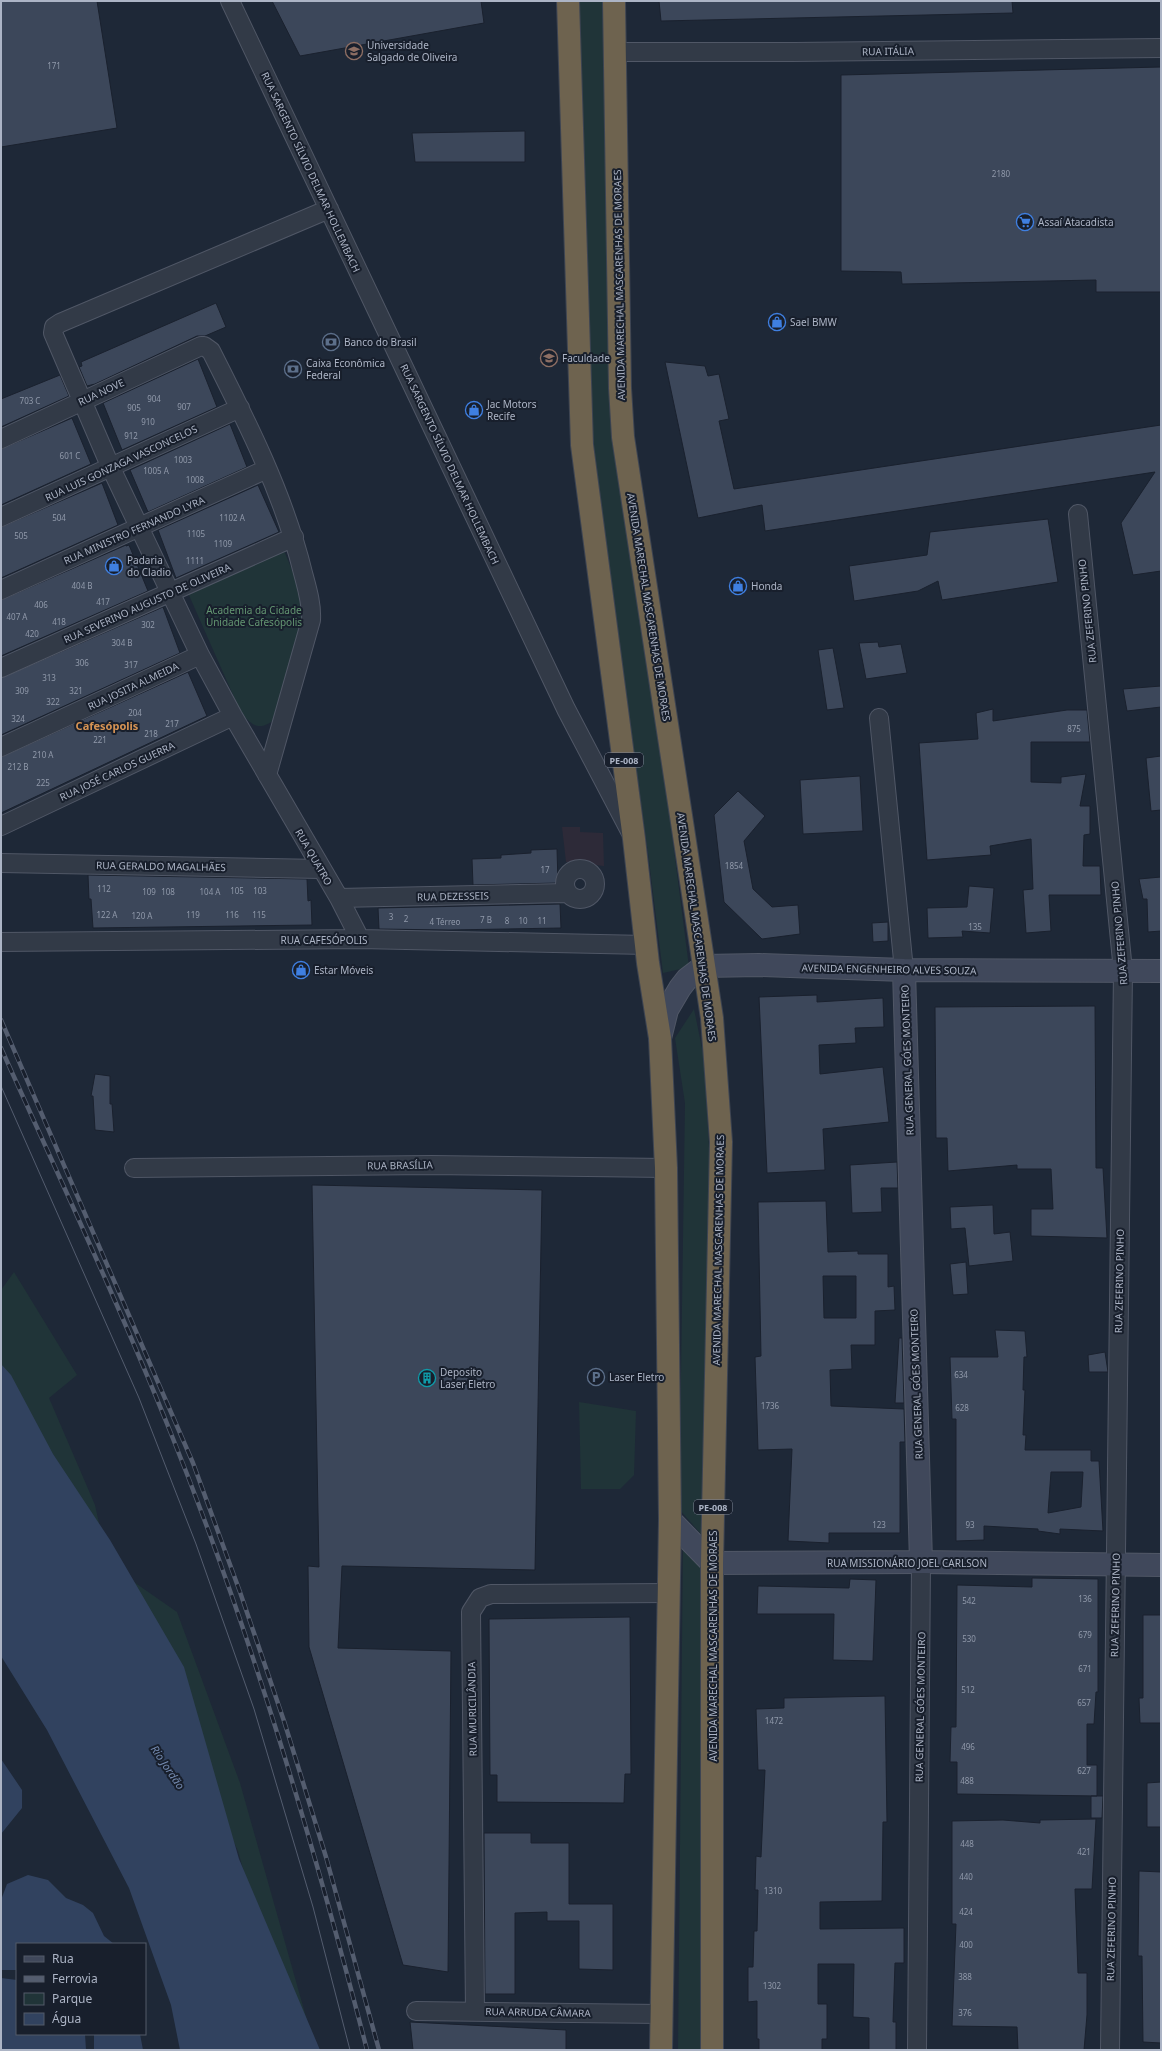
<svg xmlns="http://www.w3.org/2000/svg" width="1162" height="2051" font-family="'Noto Sans',sans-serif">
<rect width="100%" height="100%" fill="#1e2837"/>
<path fill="#2d2a38" d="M562 827H580V832L603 833 604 866 566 862Z"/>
<path fill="#203438" d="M579 1H607L614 264 665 780 689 967 663 973 648 853 600 515 590 408Z
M282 546 308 608 274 720C259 731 253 726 241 713L188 593Z
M694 1009 704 1058 711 1183 706 1323V1432L701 1534 679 1509 685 1103 675 1038Z
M14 1272 77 1375 49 1398 95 1505 108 1564 177 1612 240 1783 308 2024 294 2050 238 1851 206 1780 1 1408V1290Z
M579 1402 636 1411 634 1475 620 1489H581Z
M683 1540 703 1561 704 1669 700 1822 705 1947 701 2050H678Z"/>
<path fill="#31425f" d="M1 1364 11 1375 53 1454 110 1540 184 1667 239 1859 320 2050H180L171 2005 129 1888 47 1730 1 1656Z
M1 1759 22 1790V1808L1 1834Z
M28 1875 48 1880 66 1898 83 1905 93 1913 104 1936 114 1944H17V1970H1V1900L7 1884Z
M1 1978 17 1980V2034H85L86 2050H1Z
M94 2034H140L143 2050H94Z"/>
<path fill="#3c475a" stroke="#1a212e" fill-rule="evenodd" d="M1 1H97L117 128 1 147Z
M272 1H481L484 23 300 56Z
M659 1H1012L1013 13 661 21Z
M1161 67V292H1096V280L902 284 901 272 841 271V75Z
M525 131V162H415L412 133Z
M216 303 226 327 205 336H197L95 384 87 386 79 367 82 366 81 362Z
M198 359 217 407 122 450 103 403Z
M665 362 705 366 708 376 719 374 729 419 719 421 734 489 1161 425V571L1133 575 1121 523 1155 472 765 531 762 505 698 518Z
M60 375 69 396 1 427V399Z
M72 418 91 464 1 505V449Z
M230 424 247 467 148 512 130 470Z
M102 483 118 525 1 578V527Z
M258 485 279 532 176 578 158 530Z
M1048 519 1058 582 942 600 938 581 918 591 854 601 849 566 927 555 930 532Z
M126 545V546L129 545 148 591 1 656V600Z
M163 607 180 653 1 735V678Z
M878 642 879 647 901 644 907 673 866 679 859 643Z
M833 648 844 708 827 710 818 650Z
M188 672 207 716 1 813V757Z
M1161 686V707L1127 711 1123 689Z
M993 709V721L1067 710H1087L1090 742H1031V782L1061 783V777L1086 774 1080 806H1090V834L1084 835 1083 866H1100L1101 895H1049L1051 931 1026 933 1023 890 1033 889 1031 839 990 846 991 855 927 860 919 743 978 739 976 713Z
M1161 756V810L1151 811 1146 758Z
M860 776 863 831 803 834 800 780Z
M738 791 765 816 744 841 753 889 772 907 798 905 800 934 762 939 724 902 714 815Z
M557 849 558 883 473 885 472 859 501 858V855L531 853V850Z
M88 875 307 879 308 901 311 900 312 925 93 928 91 899H89Z
M1161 877V931L1148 932 1147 899H1143L1139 879Z
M969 886 994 888 990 933 962 931 963 937 928 938 927 908 967 907Z
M560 904 561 928 449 930 379 929 378 908Z
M888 922V941L873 942 872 923Z
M817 995V1002L883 998 884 1027 855 1028 856 1043 819 1045 820 1074 883 1067 889 1122 823 1129 825 1170 767 1173 759 997Z
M1095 1006 1096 1168H1103L1107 1238 1031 1236V1209H1053L1051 1169H1017V1165L948 1171 947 1138H936L935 1007Z
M95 1074 110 1076V1104H112L114 1132 95 1130 93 1096H91Z
M897 1162 898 1188H881L882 1212 852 1213 850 1165Z
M312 1185 542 1190 535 1570 342 1566 338 1648 451 1651 448 1972 403 1965 309 1647 308 1566 319 1567Z
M826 1201 828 1252 858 1251V1254H888V1287L894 1286 895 1310 875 1311V1345H851L852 1369 830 1370 831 1406 904 1409 905 1442H900V1533H829V1543L788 1541 792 1449 758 1450 755 1357 761 1356 758 1202ZM823 1276H856V1318H824Z
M993 1205 994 1234 1010 1232 1013 1261 969 1266 965 1228 951 1229 950 1207Z
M966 1262 968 1294 953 1295 950 1264Z
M995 1330 1025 1331 1027 1357H1024L1023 1390H1025L1023 1435H1026L1025 1450H1091V1461H1099L1103 1531 1060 1529V1534L1038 1531V1529L984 1526V1540L956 1541V1419H952L950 1357H998ZM1051 1472H1083L1081 1507 1048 1513Z
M899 1338H902L904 1403H895Z
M1105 1352 1108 1372H1089L1088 1355Z
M1032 1578 1098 1579V1692H1096L1094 1724H1087V1765H1097V1796L957 1794V1762H950L951 1727H956L957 1585 1032 1587Z
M850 1579 876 1580 873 1661 833 1660 834 1614H757L758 1586 849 1588Z
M1143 1615H1161V1723H1140L1139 1698H1143Z
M630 1617 631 1774H625L624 1803 497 1802V1775H490L489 1619Z
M885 1696 887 1822H883L882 1901 820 1902V1929L904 1928V1963H895L893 2022H896V2050H869V2018L853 2017 854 1964H818V2004H827V2039H822V2050H759V2039H757V2001L748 2002V1967H753L754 1931H757L758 1890H755L756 1856 761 1857 765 1770H758L756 1709 784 1708V1698Z
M1161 1782V1827H1147V1783Z
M1091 1796H1103L1102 1818H1091Z
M1096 1819 1092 1889H1075L1078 1973H1087V2015L1084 2050H1018L1017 2027 952 2026 956 1924H952V1821L1003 1820 1040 1823V1820Z
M484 1833H531V1843H569V1904H613V1970L579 1969V1921H547V1912L515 1913V1994H485Z
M1139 1871 1161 1872V2043L1143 2042 1142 1956H1138Z
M410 2022 566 2030V2050H413Z"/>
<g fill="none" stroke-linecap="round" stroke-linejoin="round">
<g stroke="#505766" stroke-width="20">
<path id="street" d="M230 1 566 709 630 831
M614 52H794L1161 48
M329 209 60 323 54 327 53 333 111 468 200 655 233 716 339 898 360 939
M1 439 201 346H204L211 351C247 422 284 495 303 573 307 588 312 604 311 620L267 775
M1078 514 1123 971 1110 2050
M1 517 240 408
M1 590 267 469
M1 668 294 537
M879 718 904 970
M1 747 200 655
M1 826 233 716
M1 863 321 869
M565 884a15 15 0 1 1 30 0a15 15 0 1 1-30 0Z
M339 898 567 893
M1 942 360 939 646 945
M134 1168 431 1165 666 1168
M416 2011 661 2014
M475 2011 471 1612 480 1598 491 1594 669 1593
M917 2050 921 1562"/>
</g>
<g stroke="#505766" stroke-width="24">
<path id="secondary" d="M904 970 921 1562
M660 1038 667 1010 680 988 687 979 704 966 759 965 904 970 1161 971
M670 1520 712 1563 921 1562 1161 1565"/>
</g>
<g stroke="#3d4452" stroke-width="24">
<path id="highway" d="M568 1 582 445 634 839 648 963 660 1038 666 1168 670 1520 661 2050
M614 1 620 388 623 437 712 1018 721 1142 712 1563V2050"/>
</g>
<use href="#street" stroke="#323a47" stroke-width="18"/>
<use href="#secondary" stroke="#40485b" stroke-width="22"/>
<use href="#highway" stroke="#6e634f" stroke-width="22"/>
<path stroke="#545d6f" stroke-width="1" d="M1 1086 139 1398 196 1544 254 1709 313 1907 350 2050"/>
<g stroke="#545d6f" stroke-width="4.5">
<path id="rail" d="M1 1020 193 1463 240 1592 284 1721 326 1857 379 2050
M1 1048C58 1175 118 1302 170 1431 251 1632 313 1841 367 2050"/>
</g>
<use href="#rail" stroke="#181f2c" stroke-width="3" stroke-dasharray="9" stroke-linecap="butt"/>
</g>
<defs>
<g id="school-ring" transform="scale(0.9)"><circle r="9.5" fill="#181f2c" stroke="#8d6e63" stroke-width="1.5"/><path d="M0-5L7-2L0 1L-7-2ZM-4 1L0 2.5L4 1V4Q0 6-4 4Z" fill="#8d6e63"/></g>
<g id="supermarket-ring" transform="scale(0.9)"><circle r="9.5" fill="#181f2c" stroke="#3f7fe0" stroke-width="1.5"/><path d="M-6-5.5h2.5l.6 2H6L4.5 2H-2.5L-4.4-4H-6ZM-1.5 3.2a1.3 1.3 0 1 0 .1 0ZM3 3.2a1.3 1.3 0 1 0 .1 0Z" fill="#3f7fe0"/></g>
<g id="shop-ring" transform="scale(0.9)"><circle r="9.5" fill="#181f2c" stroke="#3f7fe0" stroke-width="1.5"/><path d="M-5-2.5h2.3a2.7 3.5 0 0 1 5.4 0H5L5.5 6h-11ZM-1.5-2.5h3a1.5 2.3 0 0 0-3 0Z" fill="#3f7fe0"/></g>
<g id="bank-ring" transform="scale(0.9)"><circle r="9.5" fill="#181f2c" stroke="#5c6f8a" stroke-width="1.5"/><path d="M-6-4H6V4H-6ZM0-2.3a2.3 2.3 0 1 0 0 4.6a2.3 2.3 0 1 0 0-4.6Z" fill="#5c6f8a"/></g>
<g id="parking-ring" transform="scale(0.9)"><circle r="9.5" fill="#181f2c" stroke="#5c6f8a" stroke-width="1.5"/><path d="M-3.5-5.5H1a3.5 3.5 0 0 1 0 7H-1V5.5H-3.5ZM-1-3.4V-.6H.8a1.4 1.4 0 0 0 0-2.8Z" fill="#5c6f8a"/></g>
<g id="building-ring" transform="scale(0.9)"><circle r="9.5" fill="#181f2c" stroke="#0f9aa8" stroke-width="1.5"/><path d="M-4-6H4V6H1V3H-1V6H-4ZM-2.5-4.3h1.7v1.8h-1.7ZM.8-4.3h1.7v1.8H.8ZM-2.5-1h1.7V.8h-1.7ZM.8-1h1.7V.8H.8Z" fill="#0f9aa8"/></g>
</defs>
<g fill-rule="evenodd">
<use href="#school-ring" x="354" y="51"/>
<use href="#supermarket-ring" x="1025" y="222"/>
<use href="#shop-ring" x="777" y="322"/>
<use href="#bank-ring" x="331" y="342"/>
<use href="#school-ring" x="549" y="358"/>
<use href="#bank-ring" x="293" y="369"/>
<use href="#shop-ring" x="474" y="410"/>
<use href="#shop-ring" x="114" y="566"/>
<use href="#shop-ring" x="738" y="586"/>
<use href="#shop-ring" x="301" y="970"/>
<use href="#parking-ring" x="596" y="1377"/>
<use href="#building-ring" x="427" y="1378"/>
</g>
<g text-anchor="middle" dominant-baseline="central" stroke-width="4" stroke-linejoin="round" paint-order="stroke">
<g font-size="8" fill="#9099aa">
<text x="54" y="65">171</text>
<text x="1001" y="173">2180</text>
<text x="154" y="398">904</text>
<text x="30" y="400">703 C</text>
<text x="184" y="406">907</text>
<text x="134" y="407">905</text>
<text x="148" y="421">910</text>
<text x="131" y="435">912</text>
<text x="70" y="455">601 C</text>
<text x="183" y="459">1003</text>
<text x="156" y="470">1005 A</text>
<text x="195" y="479">1008</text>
<text x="59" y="517">504</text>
<text x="232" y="517">1102 A</text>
<text x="196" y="533">1105</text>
<text x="21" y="535">505</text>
<text x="223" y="543">1109</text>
<text x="195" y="560">1111</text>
<text x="82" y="585">404 B</text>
<text x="103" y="601">417</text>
<text x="41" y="604">406</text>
<text x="17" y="616">407 A</text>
<text x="59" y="621">418</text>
<text x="148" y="624">302</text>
<text x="32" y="633">420</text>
<text x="122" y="642">304 B</text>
<text x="82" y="662">306</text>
<text x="131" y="664">317</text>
<text x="49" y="677">313</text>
<text x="22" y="690">309</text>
<text x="76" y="690">321</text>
<text x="53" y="701">322</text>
<text x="135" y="712">204</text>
<text x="18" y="718">324</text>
<text x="172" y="723">217</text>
<text x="1074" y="728">875</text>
<text x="151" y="733">218</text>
<text x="100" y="739">221</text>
<text x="43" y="754">210 A</text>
<text x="18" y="766">212 B</text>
<text x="43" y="782">225</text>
<text x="734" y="865">1854</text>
<text x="545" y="869">17</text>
<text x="104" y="888">112</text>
<text x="237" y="890">105</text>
<text x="260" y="890">103</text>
<text x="149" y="891">109</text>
<text x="168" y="891">108</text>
<text x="210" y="891">104 A</text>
<text x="107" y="914">122 A</text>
<text x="193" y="914">119</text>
<text x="232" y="914">116</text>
<text x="259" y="914">115</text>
<text x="142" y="915">120 A</text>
<text x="391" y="916">3</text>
<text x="406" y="918">2</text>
<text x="486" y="919">7 B</text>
<text x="507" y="920">8</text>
<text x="523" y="920">10</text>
<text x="542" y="920">11</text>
<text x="445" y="921">4 Térreo</text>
<text x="975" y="926">135</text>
<text x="961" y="1374">634</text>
<text x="770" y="1405">1736</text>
<text x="962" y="1407">628</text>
<text x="879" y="1524">123</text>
<text x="970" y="1524">93</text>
<text x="1085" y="1598">136</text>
<text x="969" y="1600">542</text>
<text x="1085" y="1634">679</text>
<text x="969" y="1638">530</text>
<text x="1085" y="1668">671</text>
<text x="968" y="1689">512</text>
<text x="1084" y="1702">657</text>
<text x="774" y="1720">1472</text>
<text x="968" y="1746">496</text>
<text x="1084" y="1770">627</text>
<text x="967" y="1780">488</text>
<text x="967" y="1843">448</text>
<text x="1084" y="1851">421</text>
<text x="966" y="1876">440</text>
<text x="773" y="1890">1310</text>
<text x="966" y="1911">424</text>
<text x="966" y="1944">400</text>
<text x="965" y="1976">388</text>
<text x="772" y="1985">1302</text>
<text x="965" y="2012">376</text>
</g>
<g fill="#181f2c" stroke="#808797" stroke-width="1">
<rect x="605" y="753" width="38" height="14" rx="3"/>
<rect x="694" y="1500" width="38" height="14" rx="3"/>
</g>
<g font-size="9" font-weight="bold" fill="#acb4c5">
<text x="624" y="760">PE-008</text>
<text x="713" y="1507">PE-008</text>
</g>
<g font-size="10" fill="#acb4c5" stroke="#181f2c" text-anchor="start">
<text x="367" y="45">Universidade<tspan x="367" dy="12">Salgado de Oliveira</tspan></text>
<text x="1038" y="222">Assaí Atacadista</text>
<text x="790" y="322">Sael BMW</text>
<text x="344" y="342">Banco do Brasil</text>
<text x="562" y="358">Faculdade</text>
<text x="306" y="363">Caixa Econômica<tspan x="306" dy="12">Federal</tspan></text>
<text x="487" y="404">Jac Motors<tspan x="487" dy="12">Recife</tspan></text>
<text x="127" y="560">Padaria<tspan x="127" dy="12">do Cladio</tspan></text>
<text x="751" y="586">Honda</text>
<text x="314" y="970">Estar Móveis</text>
<text x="440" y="1372">Deposito<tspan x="440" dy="12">Laser Eletro</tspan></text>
<text x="609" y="1377">Laser Eletro</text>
</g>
<g font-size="10" fill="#acb4c5" stroke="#181f2c">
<text transform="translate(888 51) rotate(-1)">RUA ITÁLIA</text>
<text transform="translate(311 172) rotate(65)">RUA SARGENTO SÍLVIO DELMAR HOLLEMBACH</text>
<text transform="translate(619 285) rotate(-91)">AVENIDA MARECHAL MASCARENHAS DE MORAES</text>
<text transform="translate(101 392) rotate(-25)">RUA NOVE</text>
<text transform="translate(121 463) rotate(-25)">RUA LUIS GONZAGA VASCONCELOS</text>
<text transform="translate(450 464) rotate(65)">RUA SARGENTO SÍLVIO DELMAR HOLLEMBACH</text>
<text transform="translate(134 530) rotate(-24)">RUA MINISTRO FERNANDO LYRA</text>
<text transform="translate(147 603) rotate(-24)">RUA SEVERINO AUGUSTO DE OLIVEIRA</text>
<text transform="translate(649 607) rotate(81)">AVENIDA MARECHAL MASCARENHAS DE MORAES</text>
<text transform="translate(1087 611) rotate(-96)">RUA ZEFERINO PINHO</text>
<text transform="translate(133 686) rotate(-25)">RUA JOSITA ALMEIDA</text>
<text transform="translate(117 771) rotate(-25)">RUA JOSÉ CARLOS GUERRA</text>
<text transform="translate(314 857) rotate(60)">RUA QUATRO</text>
<text transform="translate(161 866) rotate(1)">RUA GERALDO MAGALHÃES</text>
<text transform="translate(453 896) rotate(-1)">RUA DEZESSEIS</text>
<text transform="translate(697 927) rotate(82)">AVENIDA MARECHAL MASCARENHAS DE MORAES</text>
<text transform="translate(1119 933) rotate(-95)">RUA ZEFERINO PINHO</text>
<text x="324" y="940">RUA CAFESÓPOLIS</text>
<text transform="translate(889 969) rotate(1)">AVENIDA ENGENHEIRO ALVES SOUZA</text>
<text transform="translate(907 1060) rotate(-92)">RUA GENERAL GÓES MONTEIRO</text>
<text transform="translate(400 1165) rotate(-1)">RUA BRASÍLIA</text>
<text transform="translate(718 1250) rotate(-89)">AVENIDA MARECHAL MASCARENHAS DE MORAES</text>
<text transform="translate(1119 1281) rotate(-89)">RUA ZEFERINO PINHO</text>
<text transform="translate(916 1384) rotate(-92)">RUA GENERAL GÓES MONTEIRO</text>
<text x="907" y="1563">RUA MISSIONÁRIO JOEL CARLSON</text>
<text transform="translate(1115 1605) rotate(-89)">RUA ZEFERINO PINHO</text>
<text transform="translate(713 1646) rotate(-90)">AVENIDA MARECHAL MASCARENHAS DE MORAES</text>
<text transform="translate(920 1707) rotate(-89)">RUA GENERAL GÓES MONTEIRO</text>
<text transform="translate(472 1709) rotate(-91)">RUA MURICILÂNDIA</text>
<text transform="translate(1111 1929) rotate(-89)">RUA ZEFERINO PINHO</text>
<text transform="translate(538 2012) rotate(1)">RUA ARRUDA CÂMARA</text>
</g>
<g font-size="10" fill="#639571" stroke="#181f2c">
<text x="254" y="610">Academia da Cidade<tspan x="254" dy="12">Unidade Cafesópolis</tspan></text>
</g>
<g font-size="11" font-weight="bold" fill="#d79454" stroke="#181f2c">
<text x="107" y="725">Cafesópolis</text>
</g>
<g font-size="11" font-style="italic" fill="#7389af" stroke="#181f2c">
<text transform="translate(168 1767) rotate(56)">Rio Jordão</text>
</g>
</g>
<rect width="1162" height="2051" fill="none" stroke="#acb4c5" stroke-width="4"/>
<rect x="16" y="1943" width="130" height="92" fill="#181f2c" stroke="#535b69"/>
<rect x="24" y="1956" width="20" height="6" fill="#40485b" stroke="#535b69"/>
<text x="52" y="1963" font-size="12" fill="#acb4c5">Rua</text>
<rect x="24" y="1976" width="20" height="6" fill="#545d6f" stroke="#535b69"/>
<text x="52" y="1983" font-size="12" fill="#acb4c5">Ferrovia</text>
<rect x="24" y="1993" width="20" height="12" fill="#203438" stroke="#535b69"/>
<text x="52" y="2003" font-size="12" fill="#acb4c5">Parque</text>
<rect x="24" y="2013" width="20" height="12" fill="#31425f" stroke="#535b69"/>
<text x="52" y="2023" font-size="12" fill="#acb4c5">Água</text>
</svg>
